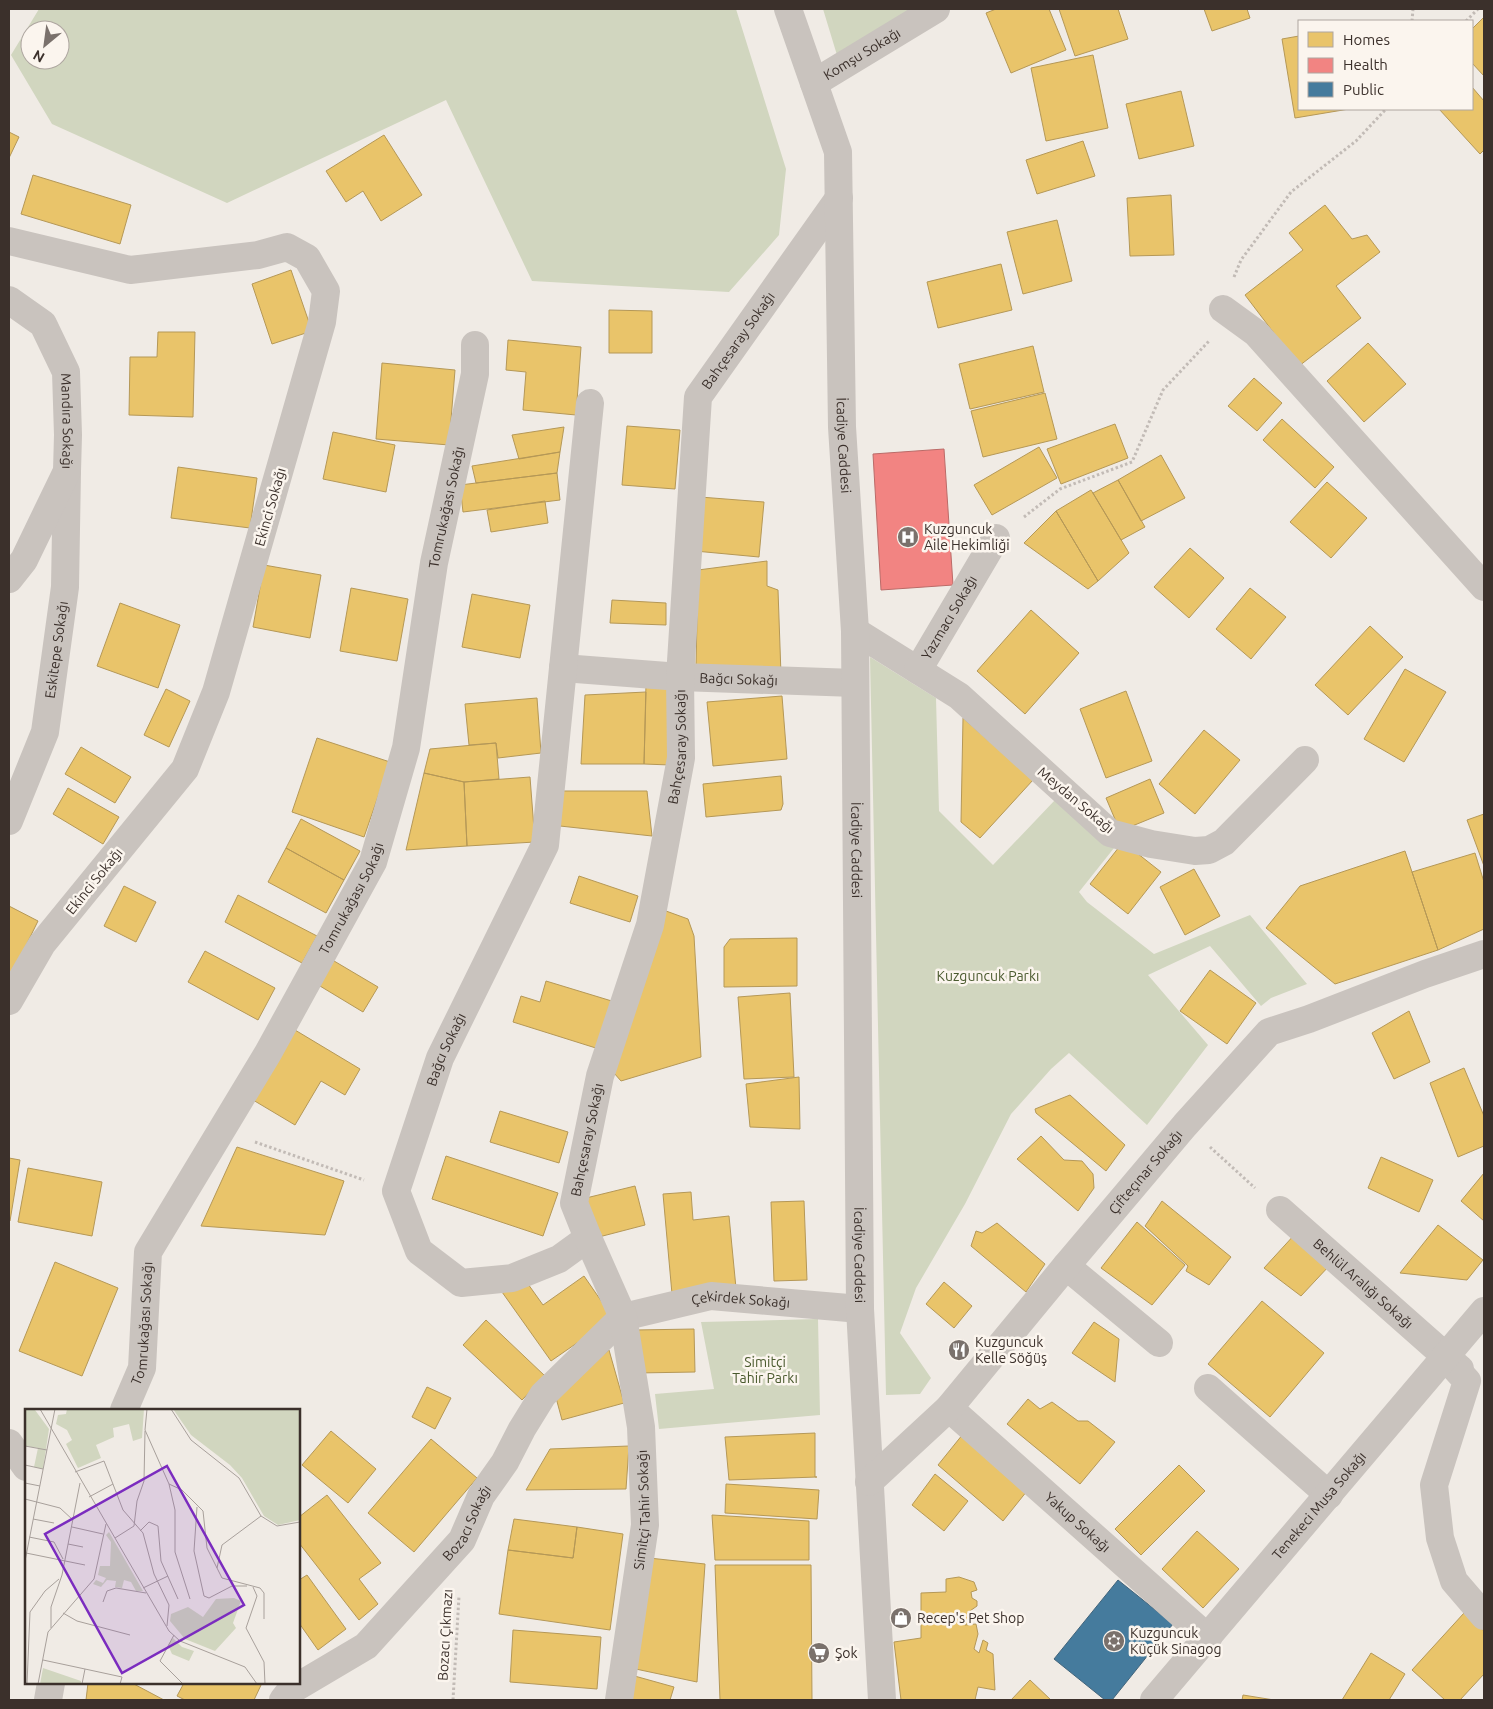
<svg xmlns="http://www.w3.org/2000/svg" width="1493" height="1709" font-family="Ubuntu,sans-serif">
<rect width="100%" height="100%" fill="#f0ebe5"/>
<path fill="#d1d6bf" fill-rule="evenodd" d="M39 9H736L786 169 779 235 729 292 532 281 446 100 227 203 52 124 11 55ZM30 30H60V60H30Z
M823 9H923L840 65Z
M870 657 936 698 939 811 993 865 1055 800 1114 848 1079 892 1087 902 1154 954 1250 915 1307 984 1271 998 1261 1006 1210 946 1148 975 1208 1045 1147 1125 1069 1053 1051 1069 1011 1114 965 1204 916 1288 900 1333 931 1378 920 1394 886 1395Z
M818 1319 820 1415 659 1429 655 1394 714 1389 701 1322Z"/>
<path fill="#e9c46a" stroke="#b59857" d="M996 9H1049L1066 50 1011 73 986 13Z
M1059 9H1118L1128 39 1075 56Z
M1204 9H1247L1250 18 1212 31Z
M1484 17V76L1472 63V29Z
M1299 36V109H1349L1295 118 1282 39Z
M1093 55 1108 128 1046 141 1031 68Z
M1472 87 1484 101V150L1480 154 1439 109H1472Z
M1181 91 1194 146 1139 159 1126 104Z
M9 132 19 137 9 158Z
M384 135 422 195 381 221 363 191 346 202 326 171Z
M1083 141 1095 176 1037 194 1026 160Z
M33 175 131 205 120 244 21 214Z
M1171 195 1174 255 1130 256 1127 198Z
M1325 205 1352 239 1367 235 1380 252 1336 286 1361 318 1299 366 1245 295 1303 250 1289 233Z
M1057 220 1072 281 1023 294 1007 232Z
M1001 264 1012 310 938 328 927 282Z
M291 270 312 331 272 344 252 284Z
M609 310 652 311V353H609Z
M158 332H195L193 417 129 415 130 357H157Z
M508 340 581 347 576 415 523 410 526 372 506 370Z
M1368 343 1406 384 1364 422 1327 381Z
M1033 346 1044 392 970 409 959 364Z
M382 363 455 370 449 445 376 439Z
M1254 378 1282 403 1257 431 1228 406Z
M1045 393 1057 439 983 457 971 411Z
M1282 419 1334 467 1315 488 1263 440Z
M1115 424 1128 458 1061 484 1047 449Z
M627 426 680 430 675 489 622 485Z
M564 427 560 452 519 459 512 435Z
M333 432 395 445 386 492 323 479Z
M1039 447 1057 478 992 515 974 485Z
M560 452 557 473 476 483 472 466Z
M1161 455 1185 498 1141 521 1118 480Z
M178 467 257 478 250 528 171 518Z
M557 473 560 500 463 512 460 485Z
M1118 480 1145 527 1121 540 1093 493Z
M1327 482 1367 518 1331 558 1290 522Z
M1091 490 1129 553 1098 581 1056 511Z
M700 497 764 502 759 557 695 551Z
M545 501 548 523 491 532 487 510Z
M1056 511 1098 581 1088 589 1024 543Z
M1190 548 1224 578 1189 618 1154 587Z
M767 561V586L778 590 781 675 696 666 698 570Z
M264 565 321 575 310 638 253 627Z
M351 588 408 599 397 661 340 651Z
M1250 588 1286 617 1251 659 1216 629Z
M472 594 530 605 520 658 462 647Z
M612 600 666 603V625L610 623Z
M120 603 180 625 158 688 97 666Z
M1031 610 1079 653 1025 714 977 671Z
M1370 626 1403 657 1348 715 1315 685Z
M1405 669 1446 692 1404 762 1364 739Z
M646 684 672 685 670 765 644 764Z
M166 689 190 701 169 747 144 735Z
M1126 691 1152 761 1106 778 1080 709Z
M646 692 644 764H581L585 695Z
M782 696 787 759 713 766 707 702Z
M537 698 541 753 498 758 496 743 469 745 465 704Z
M963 718 1033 780 980 838 961 822Z
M1204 730 1240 760 1195 814 1159 784Z
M317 738 390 762 364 837 292 812Z
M496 743 499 779 464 782 424 773 430 749Z
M81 747 131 777 115 803 65 774Z
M424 773 464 782 467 846 406 850Z
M781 776 783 804 781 810 706 817 703 784Z
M530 777 535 842 467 846 464 782Z
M1150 779 1164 813 1120 831 1106 798Z
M68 788 119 817 103 844 53 814Z
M561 791H647L652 836 560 826Z
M1484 814V866L1467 820Z
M301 819 360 851 344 880 286 848Z
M1123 842 1161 872 1128 914 1090 884Z
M286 848 344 880 326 913 268 882Z
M1405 851 1438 950 1335 984 1266 928 1300 886Z
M1475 853 1484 882V929L1438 950 1412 872Z
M1194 869 1220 916 1185 935 1160 887Z
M579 876 638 896 630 922 570 903Z
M124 886 156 902 136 942 104 926Z
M238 895 317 936 302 963 225 922Z
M9 906 38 921 9 980Z
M666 911 688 919 694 936 701 1057 621 1081 607 1065Z
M797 938V986L724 987V947L730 939Z
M205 951 275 988 258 1020 188 982Z
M329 958 378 987 363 1012 315 983Z
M1210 970 1256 1003 1227 1044 1180 1011Z
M546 981 615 1002 599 1049 513 1022 521 996 540 1002Z
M790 993 794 1077 744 1079 738 997Z
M1409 1011 1430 1062 1394 1079 1372 1033Z
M290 1027 360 1069 345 1095 321 1081 295 1125 248 1097Z
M1464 1068 1484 1116V1146L1458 1157 1430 1083Z
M799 1077 800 1129 750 1127 746 1084Z
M1070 1095 1125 1145 1106 1171 1036 1113 1035 1109Z
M500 1111 568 1132 559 1163 490 1142Z
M1041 1136 1064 1160 1082 1161 1093 1174 1094 1188 1078 1211 1017 1159Z
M237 1147 344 1181 325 1235 201 1226Z
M446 1156 558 1193 543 1236 432 1199Z
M1381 1157 1433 1180 1419 1212 1368 1188Z
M9 1158 20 1160 10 1221H9Z
M28 1168 102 1182 92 1236 18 1222Z
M1484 1173V1221L1461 1201Z
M635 1186 645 1225 595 1238 586 1198Z
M691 1192 693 1220 729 1216 736 1288 672 1294 663 1194Z
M804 1201 807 1280 774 1281 771 1202Z
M1162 1201 1231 1257 1209 1285 1186 1271 1188 1266 1145 1226Z
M1137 1222 1185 1265 1152 1305 1101 1268Z
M997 1223 1045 1264 1026 1292 971 1246 976 1231 982 1233Z
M1438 1225 1483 1260 1467 1280 1400 1273Z
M1296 1233 1330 1265 1301 1296 1264 1268Z
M55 1262 118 1288 82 1376 19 1351Z
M584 1276 613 1318 551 1361 502 1292 523 1277 543 1305Z
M944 1282 972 1306 954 1328 926 1304Z
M1262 1301 1324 1353 1270 1417 1208 1364Z
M486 1320 545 1376 522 1400 463 1345Z
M1094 1322 1119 1339 1115 1382 1072 1353Z
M694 1329 695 1372 637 1373 636 1330Z
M609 1350 624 1403 562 1420 555 1394Z
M427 1387 451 1398 435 1429 412 1417Z
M1028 1399 1040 1409 1052 1402 1078 1421H1088L1115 1442 1080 1484 1007 1424Z
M331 1431 376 1469 348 1503 302 1465Z
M815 1433V1477H817L729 1480 725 1437Z
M963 1434 1027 1491 1003 1521 938 1465Z
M431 1439 477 1478 414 1552 368 1513Z
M629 1446 626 1489 526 1490 550 1449Z
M1179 1465 1205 1491 1141 1555 1115 1529Z
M935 1474 968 1501 944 1531 912 1505Z
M726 1484 819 1490 817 1519 725 1513Z
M327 1495 381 1563 359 1579 378 1604 359 1620 299 1543V1517Z
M712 1515 809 1521V1560H715Z
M514 1519 577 1527 573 1558 508 1550Z
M577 1527 623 1534 610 1630 499 1614 508 1550 573 1558Z
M1197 1531 1239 1569 1203 1608 1162 1569Z
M649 1558 705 1564 697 1682 631 1668Z
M715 1565H811L812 1700H720Z
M307 1575 346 1629 318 1650 299 1623V1580Z
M959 1577 974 1582 977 1590 971 1592 972 1598 977 1601V1606L967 1613H975V1619L965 1625 976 1624 978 1634 974 1649 979 1653 983 1640 988 1643 986 1650 993 1654 995 1690 978 1687 975 1700H901L894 1642 921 1638V1593L946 1592V1579Z
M1464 1613 1484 1631V1674L1460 1700H1445L1412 1670Z
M513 1630 601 1637 597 1689 510 1682Z
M1371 1653 1405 1674 1389 1700H1342Z
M631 1675 674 1687 670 1700H627Z
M1030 1680 1051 1700H1011Z
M88 1683H132L164 1700H86Z
M184 1683H262L254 1700H185L177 1696Z
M1243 1695 1274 1700H1242Z"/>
<path fill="#f28482" stroke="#bb6b68" d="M944 449 953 585 881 590 873 454Z"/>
<path fill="#457b9d" stroke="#42647b" d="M1118 1580 1173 1624 1112 1700H1105L1054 1659Z"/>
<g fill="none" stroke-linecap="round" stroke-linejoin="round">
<path stroke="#c2bbb6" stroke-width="3" stroke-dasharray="2.5 2.5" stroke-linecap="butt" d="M1412 21 1413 9
M1466 21 1478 9
M1234 277 1241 260 1291 192 1356 141 1386 109
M1024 517 1060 489 1132 462 1163 390 1209 341
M255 1142 364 1180
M1210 1147 1255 1188
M453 1700 459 1596"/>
<g stroke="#c9c3be" stroke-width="28">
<path id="s1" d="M814 83 936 9"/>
<path d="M9 241 130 270 258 255 287 247 307 258 326 291 322 322 216 692 185 769 42 944 9 1001"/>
<path d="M1223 309 1256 333 1484 587"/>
<path d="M855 631 959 696 1110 833 1151 844 1195 851 1209 850 1224 842 1305 760"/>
<path id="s2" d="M563 668 680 677 855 683"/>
<path id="s3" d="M918 670 996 538"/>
<path id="s4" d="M9 821 45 732 65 587 67 471"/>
<path id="s5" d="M1280 1210 1460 1369"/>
<path id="s6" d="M588 1238 559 1259 512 1278 461 1283 419 1251 396 1191 440 1058 545 845 590 403"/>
<path d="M1066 1266 1159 1343"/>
<path id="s7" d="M623 1317 711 1296 860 1309"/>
<path d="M1445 1357 1467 1381 1434 1485 1440 1538 1454 1581 1484 1616"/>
<path d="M1208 1388 1329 1495"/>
<path id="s8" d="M949 1408 1208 1638"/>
<path id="s9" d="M124 1410 142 1368 148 1252 268 1053 373 862 406 748 434 563 475 374V345"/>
<path d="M9 1443 26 1467"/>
<path d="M48 1700 51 1683"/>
<path id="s10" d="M283 1700 290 1691 366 1646 462 1540 481 1496 505 1462 522 1429 543 1395 623 1317"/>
<path id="s11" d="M619 1700 645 1525 641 1427 623 1317 588 1238 574 1203 600 1076 650 925 681 758 680 677 698 397 839 198"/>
<path id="s12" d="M1154 1700 1484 1311"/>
</g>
<g stroke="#c9c3be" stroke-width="28">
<path id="s13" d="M788 9 838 152 842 427 855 631 860 1309 882 1700"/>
<path id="s14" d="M9 300 43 324 66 372 68 435 67 471 24 560 9 579"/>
<path id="s15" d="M869 1482 949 1408 1066 1266 1185 1125 1269 1032 1309 1019 1425 974 1484 954"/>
</g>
</g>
<defs>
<g id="hospital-disc" transform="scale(1.125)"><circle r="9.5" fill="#7a716c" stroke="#fbf5ee"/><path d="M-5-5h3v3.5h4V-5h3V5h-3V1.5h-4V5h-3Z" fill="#fff"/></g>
<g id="restaurant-disc" transform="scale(1.125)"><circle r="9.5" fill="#7a716c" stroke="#fbf5ee"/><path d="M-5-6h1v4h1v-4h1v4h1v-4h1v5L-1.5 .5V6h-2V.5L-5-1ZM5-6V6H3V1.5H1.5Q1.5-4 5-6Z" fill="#fff"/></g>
<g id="shop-disc" transform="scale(1.125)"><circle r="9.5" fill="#7a716c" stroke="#fbf5ee"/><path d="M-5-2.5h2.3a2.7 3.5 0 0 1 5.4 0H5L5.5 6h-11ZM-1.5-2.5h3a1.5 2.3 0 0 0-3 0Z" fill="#fff"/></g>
<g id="synagogue-disc" transform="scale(1.125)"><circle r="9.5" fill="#7a716c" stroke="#fbf5ee"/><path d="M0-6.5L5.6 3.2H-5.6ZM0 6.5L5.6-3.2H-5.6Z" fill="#fff"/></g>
<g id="supermarket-disc" transform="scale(1.125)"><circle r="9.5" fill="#7a716c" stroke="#fbf5ee"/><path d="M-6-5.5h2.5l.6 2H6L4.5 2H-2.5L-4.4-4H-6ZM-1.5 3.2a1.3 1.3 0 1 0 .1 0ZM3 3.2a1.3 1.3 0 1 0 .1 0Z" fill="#fff"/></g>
</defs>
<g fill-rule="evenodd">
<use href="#hospital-disc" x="908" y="537"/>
<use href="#restaurant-disc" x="959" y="1350"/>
<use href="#shop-disc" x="901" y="1618"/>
<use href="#synagogue-disc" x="1114" y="1641"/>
<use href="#supermarket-disc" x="819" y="1653"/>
</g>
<g text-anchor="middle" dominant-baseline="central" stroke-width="5" stroke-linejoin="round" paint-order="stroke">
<g font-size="14" fill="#3b302b" stroke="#fbf5ee">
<text stroke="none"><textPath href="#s1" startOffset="56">Komşu Sokağı</textPath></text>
<text stroke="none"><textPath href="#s11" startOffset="1400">Bahçesaray Sokağı</textPath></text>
<text stroke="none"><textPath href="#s14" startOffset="144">Mandıra Sokağı</textPath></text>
<text stroke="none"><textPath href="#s13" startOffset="445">İcadiye Caddesi</textPath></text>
<text transform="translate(270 507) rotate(-74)">Ekinci Sokağı</text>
<text stroke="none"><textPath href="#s9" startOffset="975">Tomrukağası Sokağı</textPath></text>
<text stroke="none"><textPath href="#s3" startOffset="61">Yazmacı Sokağı</textPath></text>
<text stroke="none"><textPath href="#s4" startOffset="179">Eskitepe Sokağı</textPath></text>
<text stroke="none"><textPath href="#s2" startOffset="176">Bağcı Sokağı</textPath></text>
<text stroke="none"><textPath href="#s11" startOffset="980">Bahçesaray Sokağı</textPath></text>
<text transform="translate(1076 800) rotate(40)">Meydan Sokağı</text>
<text stroke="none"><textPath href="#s13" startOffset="850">İcadiye Caddesi</textPath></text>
<text transform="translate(94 881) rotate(-51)">Ekinci Sokağı</text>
<text stroke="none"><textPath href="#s9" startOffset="570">Tomrukağası Sokağı</textPath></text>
<text stroke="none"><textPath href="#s6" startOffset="405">Bağcı Sokağı</textPath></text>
<text stroke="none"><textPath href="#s11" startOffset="575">Bahçesaray Sokağı</textPath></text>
<text stroke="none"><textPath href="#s15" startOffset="416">Çifteçınar Sokağı</textPath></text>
<text stroke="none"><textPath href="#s13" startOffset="1255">İcadiye Caddesi</textPath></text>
<text stroke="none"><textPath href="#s5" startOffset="111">Behlül Aralığı Sokağı</textPath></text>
<text stroke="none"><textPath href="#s7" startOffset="120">Çekirdek Sokağı</textPath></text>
<text stroke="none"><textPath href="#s9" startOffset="90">Tomrukağası Sokağı</textPath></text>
<text stroke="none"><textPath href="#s12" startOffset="255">Tenekeci Musa Sokağı</textPath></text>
<text stroke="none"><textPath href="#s11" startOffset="192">Simitçi Tahir Sokağı</textPath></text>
<text stroke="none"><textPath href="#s10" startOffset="260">Bozacı Sokağı</textPath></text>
<text stroke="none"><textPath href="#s8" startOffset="172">Yakup Sokağı</textPath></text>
<text transform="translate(445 1635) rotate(-87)">Bozacı Çıkmazı</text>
</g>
<g font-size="14" fill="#3b302b" stroke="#fbf5ee" text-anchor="start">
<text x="924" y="529">Kuzguncuk<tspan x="924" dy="16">Aile Hekimliği</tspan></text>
<text x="975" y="1342">Kuzguncuk<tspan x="975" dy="16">Kelle Söğüş</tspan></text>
<text x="917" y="1618">Recep's Pet Shop</text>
<text x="1130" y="1633">Kuzguncuk<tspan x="1130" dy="16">Küçük Sinagog</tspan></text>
<text x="835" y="1653">Şok</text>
</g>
<g font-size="14" fill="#4a5a2e" stroke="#fbf5ee">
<text x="988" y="976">Kuzguncuk Parkı</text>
<text x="765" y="1362">Simitçi<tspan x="765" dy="16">Tahir Parkı</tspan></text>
</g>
</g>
<g transform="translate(25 1409)">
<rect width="275" height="275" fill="#f0ebe5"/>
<path d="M0 0 10 1 24 20 18 60 9 58 13 39 0 37ZM42 0H119L117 29 108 32 104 15 88 19 89 28 71 36 76 49 53 59 41 35 47 31 42 21 31 15 33 6 41 5ZM148 0H275V111L253 116 239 107 217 69 205 56 166 26ZM84 123 118 182H111L106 173 99 171 97 179 90 178 91 172 82 171 76 178 68 175 71 171 78 174 81 169 73 166 75 157H85L86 133 81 126ZM209 189 216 192 208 214 211 219 190 242 160 230 145 212 146 205 163 198 178 208 191 190ZM148 229 157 238 169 242 164 252 147 245 143 236ZM18 259 56 272V275H15Z" fill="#d1d6bf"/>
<path fill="none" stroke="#a8a09b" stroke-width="1" d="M15 0 144 222 155 232 220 258 232 275M122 0 120 21 144 75 150 101V143L165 190M146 0 166 31 214 69 236 107 252 117 275 113M0 37 22 41M0 56 18 60M50 63 79 52 98 101 118 124 129 165 144 196 142 217M0 74 15 77M144 75 157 81 178 102 182 139 197 169 235 179 239 184V210M64 88 88 75M0 90 35 99 48 111M172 98 169 142 179 187 184 189 207 177H222M8 110 29 114M109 117 112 92 119 72 120 22M47 118 78 125M115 122 124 113 133 117 136 152 153 190M4 128 29 133 38 150M90 129 109 117M43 135 58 138M1 144 60 156M0 152 30 0M192 159 197 136 236 107M228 178 232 187 221 219 239 253 240 275M118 179 143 167M78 193 82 182 91 179 121 184M38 204 52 212 105 226M26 219V198L37 166 55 74M149 226 135 252 158 275M18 251 60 260M2 275 5 203 20 182 34 170M13 275 23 223 69 170 81 115M57 275 60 260 97 268 95 275"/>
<path fill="#7b2cbf" fill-opacity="0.15" stroke="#7b2cbf" stroke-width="2.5" d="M142 57 219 196 97 264 20 125Z"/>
<rect width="275" height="275" fill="none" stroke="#3b302b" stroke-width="2.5"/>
</g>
<rect width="1493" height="1709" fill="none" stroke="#3b302b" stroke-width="20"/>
<rect x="1298" y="20" width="175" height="90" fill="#fbf5ee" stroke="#aea6a0"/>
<rect x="1308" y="32" width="25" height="15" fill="#e9c46a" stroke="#aea6a0"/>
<text x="1343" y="45" font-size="15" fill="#3b302b">Homes</text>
<rect x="1308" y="58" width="25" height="15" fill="#f28482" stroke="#aea6a0"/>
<text x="1343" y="70" font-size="15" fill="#3b302b">Health</text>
<rect x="1308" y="82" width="25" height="15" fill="#457b9d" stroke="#aea6a0"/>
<text x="1343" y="95" font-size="15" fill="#3b302b">Public</text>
<g transform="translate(45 45) rotate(209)"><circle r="24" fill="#fbf5ee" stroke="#aea6a0"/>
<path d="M0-4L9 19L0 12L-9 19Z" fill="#7a716c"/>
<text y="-8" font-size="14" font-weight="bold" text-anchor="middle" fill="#3b302b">N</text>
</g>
</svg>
